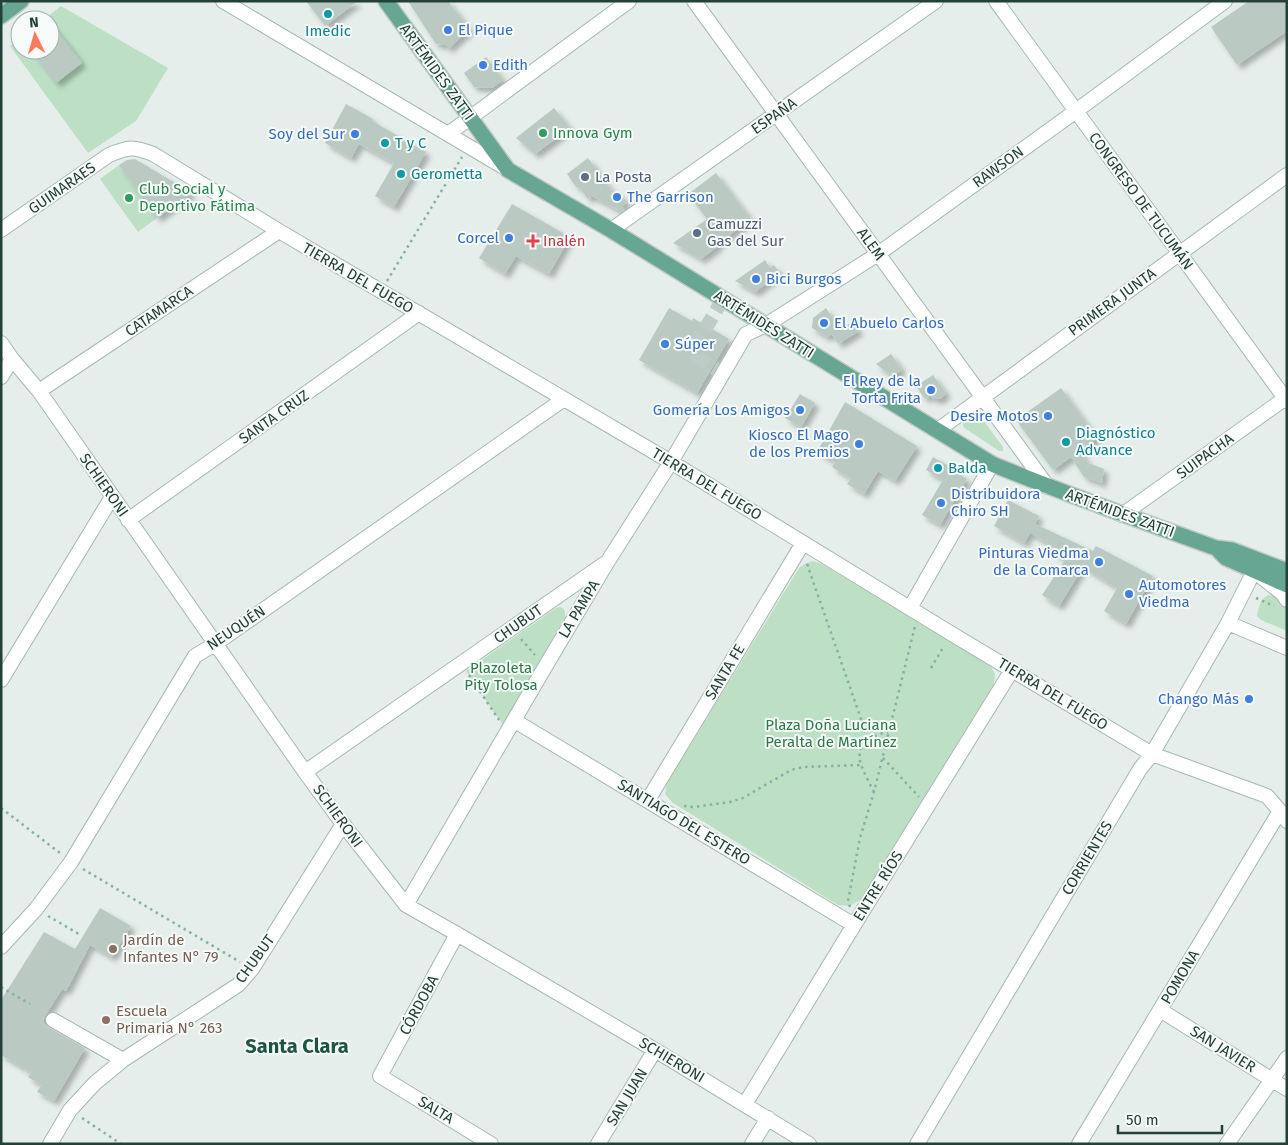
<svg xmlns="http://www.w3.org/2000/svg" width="1288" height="1145" font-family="'Fira Sans',sans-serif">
<defs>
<filter id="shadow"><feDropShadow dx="4.5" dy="4.5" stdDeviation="2.5" flood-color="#0004"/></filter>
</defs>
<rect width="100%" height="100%" fill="#e5eeea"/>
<path fill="#bde0c5" d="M61 6 168 68 136 121 88 153 10 46 20 39V50H50V20H43Z
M119 165 157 218 138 232 100 179Z
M975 413 980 416 1003 447V451H999L966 429 963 426V421C966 416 970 414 975 413Z
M813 561 822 564 990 665 995 674 994 684 861 899 850 906 838 905 673 803 665 794 667 783 799 568 806 563Z
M1268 595C1276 596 1281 601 1287 607V631L1261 620 1257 616C1258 608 1261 598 1268 595Z
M560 607 563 608 565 612V617L503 725 466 671 556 608Z"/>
<path fill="#bacac3" filter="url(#shadow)" d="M306 1H358L325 26Z
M408 1H448L470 29 448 49 446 45 436 44Z
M1249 1H1287V31L1237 65 1211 27Z
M50 22 82 63 56 83 31 50H50Z
M486 57 503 80 492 88 474 87 464 73Z
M346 104 373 119 372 121 426 152 394 207 375 196 394 163 359 144 351 158 325 143Z
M554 108 570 128 535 154 516 138Z
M588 158 615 195 618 192 627 202 622 206 625 210 622 212 592 196 588 199 579 187 577 188 567 174Z
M135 159 192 193 157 218 119 165 127 160Z
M716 173 751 219 717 244 718 246 701 259 673 243 707 219 688 194Z
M512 204 570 237 549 274 516 256 505 274 479 258Z
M765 260 770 268 774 265 780 273 755 292 735 281Z
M669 308 692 321 693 318 729 339 697 393 639 360Z
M826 308 840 329 827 337 812 328 813 318Z
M852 322 859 331 838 344 832 334Z
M891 354 902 370 892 376 876 364Z
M933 375 946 393 941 399H933L930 395 925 399 916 386Z
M1061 388 1097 438 1080 451 1088 463 1104 469 1102 483 1084 477 1071 457 1053 470 1016 420Z
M800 394 815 403 801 427 785 418Z
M845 402 917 446 895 481 878 471 864 494 847 484 851 479 832 467 835 462 817 452Z
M933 457 951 467 949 468 967 479 940 525 922 515 943 480 926 470Z
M1008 500 1039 516 1035 524 1093 551 1096 546 1153 576 1126 624 1104 611 1117 588 1083 567 1059 606 1042 595 1065 560 1053 553 1056 548 1030 533 1024 543 994 526Z
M100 908 131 926 112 957 90 945 66 991 62 989 45 1016 43 1022 48 1027 85 1048 54 1101 37 1092 41 1085 28 1077 31 1072 1 1055V1000L44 932 75 949Z"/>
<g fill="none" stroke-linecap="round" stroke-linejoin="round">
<path stroke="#becbc6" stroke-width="14" stroke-dasharray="14 7" stroke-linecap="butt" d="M723 299 698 341 699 359 723 373"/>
<g stroke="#a7b7b1" stroke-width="16">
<path id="minor" d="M223 1 507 169
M694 1 1048 487
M996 1 1287 401
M448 134 629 1
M1 230 109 155C128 147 133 146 153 154L279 231 671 462 952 634 1152 754 1267 796 1280 811 1287 821
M611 230 936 1
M1 343 12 359 39 391 305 772 343 824 406 905 457 934 655 1050 809 1144
M1 377 12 359
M39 391 279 231
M938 430 1287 175
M1122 515 1287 397
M128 520 419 313
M910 608 992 464
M1228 623 1287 648
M1 680 112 497
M515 721 854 925
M305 772 604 564
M648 800 803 543
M406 905 545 667 608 561 671 462 746 334 766 325 878 254 1076 111 1225 1
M457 934 380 1076 491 1144
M1 947 36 909 71 862 195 656 215 644 564 399
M1160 1010 1287 1089
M53 1020 123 1060
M745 1104 854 925 1012 670
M50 1144 70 1110 95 1083 123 1060 238 985 252 969 343 824
M598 1144 655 1050
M752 1144 768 1118
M917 1144 1140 769 1152 754 1228 623 1254 571 1283 594 1287 600
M1079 1144 1280 811
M1227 1144 1287 1058"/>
</g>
<g stroke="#c1cac7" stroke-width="18">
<path id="major" d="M386 1 508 170 611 230 992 464C1066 494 1141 521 1216 548L1232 550 1287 571
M1 16 21 1
M1219 551 1226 558 1287 585"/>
</g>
<path stroke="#84b3a3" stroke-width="2.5" stroke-dasharray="2.5 4" stroke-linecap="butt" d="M387 281 462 157
M807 564 868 739
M1256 598 1274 606
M521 639 535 655
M931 668 944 646
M469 675 499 720
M883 758 919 797
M874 792C870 784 865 775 862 767 853 746 871 735 888 732
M684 806 694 807 730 802 743 798 791 770 803 767 861 765
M1 808 60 853
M83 869 240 962
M850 907 848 901 860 838 874 792 915 626
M48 916 79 934
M1 987 30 1004
M82 1118 121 1144"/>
<use href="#minor" stroke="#fff" stroke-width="14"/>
<use href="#major" stroke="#67a693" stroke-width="15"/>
</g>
<g fill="#0f9aa8" stroke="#f6faf8" stroke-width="2">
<circle cx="328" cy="14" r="5"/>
<circle cx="385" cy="143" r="5"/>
<circle cx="401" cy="174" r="5"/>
<circle cx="1066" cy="442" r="5"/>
<circle cx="938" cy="468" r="5"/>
</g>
<g fill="#3f7fe0" stroke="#f6faf8" stroke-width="2">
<circle cx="448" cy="30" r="5"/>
<circle cx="483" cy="65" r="5"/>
<circle cx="355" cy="134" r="5"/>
<circle cx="617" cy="197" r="5"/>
<circle cx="509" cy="238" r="5"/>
<circle cx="756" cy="279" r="5"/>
<circle cx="824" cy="323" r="5"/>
<circle cx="665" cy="344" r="5"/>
<circle cx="931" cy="390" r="5"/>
<circle cx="800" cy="410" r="5"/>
<circle cx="1048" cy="416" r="5"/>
<circle cx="859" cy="444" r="5"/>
<circle cx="941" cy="503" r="5"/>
<circle cx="1099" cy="562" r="5"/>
<circle cx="1129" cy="594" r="5"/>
<circle cx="1249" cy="699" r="5"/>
</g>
<g fill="#2e9e5b" stroke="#f6faf8" stroke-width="2">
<circle cx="543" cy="133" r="5"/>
<circle cx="129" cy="198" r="5"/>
</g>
<g fill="#5c6f8a" stroke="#f6faf8" stroke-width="2">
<circle cx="585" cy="177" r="5"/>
<circle cx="697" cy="233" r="5"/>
</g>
<path fill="#e0444e" stroke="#f6faf8" stroke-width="2" d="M530.5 233.5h5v5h5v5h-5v5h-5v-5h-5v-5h5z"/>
<g fill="#8d6e63" stroke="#f6faf8" stroke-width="2">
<circle cx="113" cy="949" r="5"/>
<circle cx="106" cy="1020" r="5"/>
</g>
<g text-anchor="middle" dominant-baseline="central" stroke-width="4" stroke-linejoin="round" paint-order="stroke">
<g font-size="15" fill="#366cbe" stroke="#f6faf8" text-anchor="start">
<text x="458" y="30">El Pique</text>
<text x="493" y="65">Edith</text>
<text x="345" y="134" text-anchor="end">Soy del Sur</text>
<text x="627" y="197">The Garrison</text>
<text x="499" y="238" text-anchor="end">Corcel</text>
<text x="766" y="279">Bici Burgos</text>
<text x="834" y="323">El Abuelo Carlos</text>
<text x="675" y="344">Súper</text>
<text x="921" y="381" text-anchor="end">El Rey de la<tspan x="921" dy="17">Torta Frita</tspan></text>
<text x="790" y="410" text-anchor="end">Gomería Los Amigos</text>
<text x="1038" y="416" text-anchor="end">Desire Motos</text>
<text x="849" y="435" text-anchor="end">Kiosco El Mago<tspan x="849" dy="17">de los Premios</tspan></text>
<text x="951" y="494">Distribuidora<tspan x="951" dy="17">Chiro SH</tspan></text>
<text x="1089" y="553" text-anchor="end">Pinturas Viedma<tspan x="1089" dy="17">de la Comarca</tspan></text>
<text x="1139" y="585">Automotores<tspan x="1139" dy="17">Viedma</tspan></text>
<text x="1239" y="699" text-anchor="end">Chango Más</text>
</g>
<g font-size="15" fill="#0d838f" stroke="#f6faf8" text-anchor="start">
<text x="328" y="31" text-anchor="middle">Imedic</text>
<text x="395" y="143">T y C</text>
<text x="411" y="174">Gerometta</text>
<text x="1076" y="433">Diagnóstico<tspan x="1076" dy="17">Advance</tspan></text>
<text x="948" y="468">Balda</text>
</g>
<g font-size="15" fill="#234138" stroke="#f6faf8">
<text transform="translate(437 72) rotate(54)">ARTÉMIDES ZATTI</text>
<text transform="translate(774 116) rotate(-35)">ESPAÑA</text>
<text transform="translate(998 167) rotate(-36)">RAWSON</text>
<text transform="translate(62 188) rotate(-35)">GUIMARAES</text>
<text transform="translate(1141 201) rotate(54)">CONGRESO DE TUCUMÁN</text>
<text transform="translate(871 244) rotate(54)">ALEM</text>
<text transform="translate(358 278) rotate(30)">TIERRA DEL FUEGO</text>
<text transform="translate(1112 302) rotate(-36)">PRIMERA JUNTA</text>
<text transform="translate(159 311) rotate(-34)">CATAMARCA</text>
<text transform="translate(764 324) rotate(32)">ARTÉMIDES ZATTI</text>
<text transform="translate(274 417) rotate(-35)">SANTA CRUZ</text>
<text transform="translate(1205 456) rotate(-36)">SUIPACHA</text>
<text transform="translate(707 484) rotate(31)">TIERRA DEL FUEGO</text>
<text transform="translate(104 485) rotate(55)">SCHIERONI</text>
<text transform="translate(1120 513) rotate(20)">ARTÉMIDES ZATTI</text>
<text transform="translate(579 609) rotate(-59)">LA PAMPA</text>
<text transform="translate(518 624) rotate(-35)">CHUBUT</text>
<text transform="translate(236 628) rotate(-34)">NEUQUÉN</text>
<text transform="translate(725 672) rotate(-59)">SANTA FE</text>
<text transform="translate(1053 694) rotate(31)">TIERRA DEL FUEGO</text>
<text transform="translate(338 816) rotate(54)">SCHIERONI</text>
<text transform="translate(684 822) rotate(31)">SANTIAGO DEL ESTERO</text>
<text transform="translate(1087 858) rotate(-59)">CORRIENTES</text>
<text transform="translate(878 886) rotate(-58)">ENTRE RÍOS</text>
<text transform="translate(255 959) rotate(-54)">CHUBUT</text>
<text transform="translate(1180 977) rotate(-59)">POMONA</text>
<text transform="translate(419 1005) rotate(-62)">CÓRDOBA</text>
<text transform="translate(1223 1049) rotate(32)">SAN JAVIER</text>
<text transform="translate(672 1060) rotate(31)">SCHIERONI</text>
<text transform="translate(627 1097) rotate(-59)">SAN JUAN</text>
<text transform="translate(436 1110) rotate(31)">SALTA</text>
</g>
<g font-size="15" fill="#27864d" stroke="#f6faf8" text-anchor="start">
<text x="553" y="133">Innova Gym</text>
<text x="139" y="189">Club Social y<tspan x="139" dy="17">Deportivo Fátima</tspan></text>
</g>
<g font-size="15" fill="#4e5e75" stroke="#f6faf8" text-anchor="start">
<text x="595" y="177">La Posta</text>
<text x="707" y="224">Camuzzi<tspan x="707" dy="17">Gas del Sur</tspan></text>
</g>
<g font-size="15" fill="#be3a42" stroke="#f6faf8" text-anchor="start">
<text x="543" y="241">Inalén</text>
</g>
<g font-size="15" fill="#2b7a47" stroke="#f6faf8">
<text x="501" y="668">Plazoleta<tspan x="501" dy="17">Pity Tolosa</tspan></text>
<text x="831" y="725">Plaza Doña Luciana<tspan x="831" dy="17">Peralta de Martínez</tspan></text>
</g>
<g font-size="15" fill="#785e54" stroke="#f6faf8" text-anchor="start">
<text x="123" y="940">Jardín de<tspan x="123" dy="17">Infantes N° 79</tspan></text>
<text x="116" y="1011">Escuela<tspan x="116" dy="17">Primaria N° 263</tspan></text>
</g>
<g font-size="20" font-weight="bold" fill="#1d5545" stroke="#f6faf8">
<text x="297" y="1046">Santa Clara</text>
</g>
</g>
<rect width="1288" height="1145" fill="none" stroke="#234138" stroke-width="5"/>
<g transform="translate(35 35) rotate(355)"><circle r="24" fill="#f6faf8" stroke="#a2b0ab"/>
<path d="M0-4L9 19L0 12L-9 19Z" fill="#f87b5a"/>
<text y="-8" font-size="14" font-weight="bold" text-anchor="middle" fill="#234138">N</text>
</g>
<path d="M1118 1125v8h104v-8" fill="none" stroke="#234138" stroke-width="2.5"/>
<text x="1126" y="1125" font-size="15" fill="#234138" stroke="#f6faf8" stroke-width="4" paint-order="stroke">50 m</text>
</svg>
